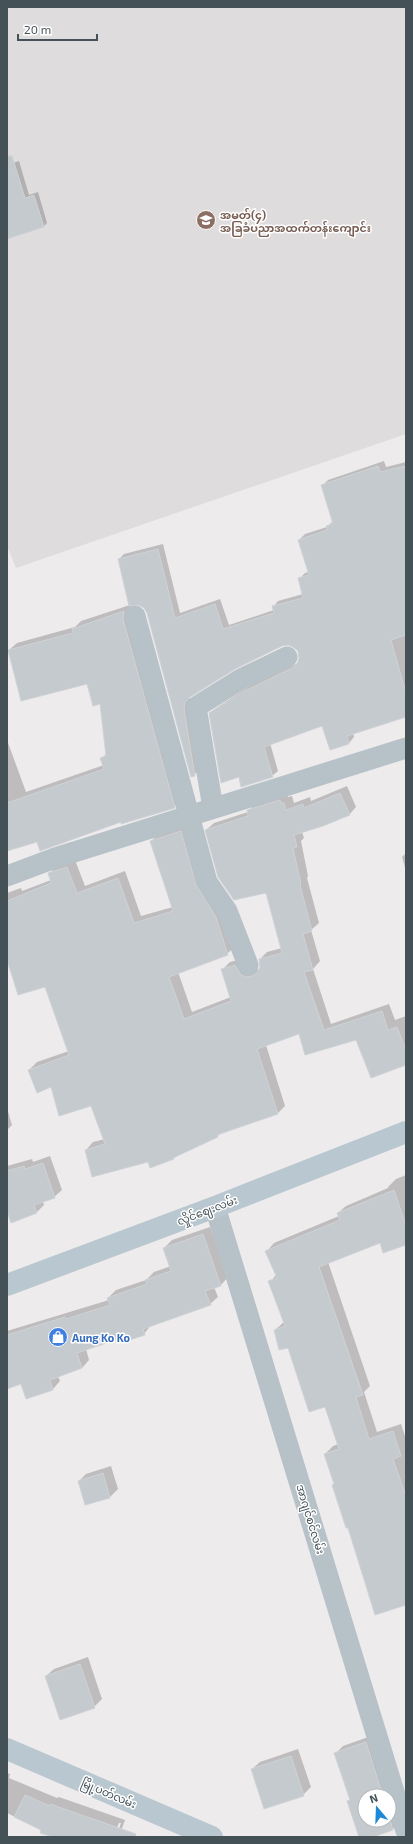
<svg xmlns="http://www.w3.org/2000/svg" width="413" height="1844" font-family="'Exo 2','Noto Sans Myanmar',sans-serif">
<rect width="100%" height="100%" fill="#eeebec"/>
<path fill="#dfdcdd" d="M7 7H406V434L16 568 7 546Z"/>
<path fill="#0003" fill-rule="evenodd" d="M19 161 29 195 38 192 47 223 44 226 7 238V165Z
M384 461 386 467 406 462V715L353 732 354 737 349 743 331 749 323 725 270 743 278 771 272 776H239L210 713 216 708 253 684 298 663 300 658 299 651 294 646 288 644 282 645 234 668 190 695 189 703 200 770 192 776 148 612 144 607 139 604 131 605V611L182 799 174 807 37 840 7 850V740L26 792 104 765 102 758 107 753 101 703 87 683 9 650 17 643 75 627 81 621 130 605 119 559 124 554 163 544 180 613 220 599 229 625 274 610 273 607 278 601 303 594 299 579 305 573 309 572 299 540 305 534 327 527 333 521 322 486 328 480Z
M347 786 356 807 349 815 302 832 304 838 301 841 308 876 307 878 319 923 311 930 320 961 313 969 331 1024 389 1004 395 1020 406 1016V1064L357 1039 299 1033 266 1045 285 1106 278 1113 222 1132 218 1136 176 1156 173 1159 148 1161 86 1150 93 1142 105 1139 92 1105 51 1086 29 1070 37 1062 69 1051 46 985 7 956V893L21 888 22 891 51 880 49 874 56 866 75 860 85 886 125 871 141 916 173 907 151 841 159 834 188 824 235 946 227 954 178 972 192 1012 231 997 222 970 230 962 243 959 254 970 260 969V959L267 952 282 948 266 891 206 830 214 823 248 812 255 803 287 793 288 797 292 796 294 803 310 797 311 801Z
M406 853V871L402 857Z
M7 1108 12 1125 7 1130Z
M50 1156 62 1190 54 1197 43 1201 44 1205 36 1213 7 1208V1166L32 1159 33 1162Z
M406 1175V1244L381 1242 328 1262 370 1386 364 1392 377 1432 401 1424 406 1439V1604L349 1526 325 1454 333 1446 338 1444 326 1406 289 1346 275 1330 284 1322 270 1282 276 1275 267 1251 274 1243 339 1216 338 1213 346 1206 388 1188V1187L396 1179Z
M210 1227 228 1277 221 1285 214 1287 218 1297 210 1304 151 1325 144 1334 122 1337 86 1349 89 1360 82 1368 58 1376 60 1381 53 1389 26 1398 21 1383 7 1388V1331L109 1300 108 1298 116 1290 146 1280 154 1272 171 1266 164 1248 172 1240Z
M111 1466 118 1489 110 1497 85 1504 79 1481 86 1474Z
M88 1657 102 1699 94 1707 46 1676 54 1669Z
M371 1736 400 1821 393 1829 370 1837H360L348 1801 351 1798 335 1754 343 1746ZM365 1796H389V1820H365Z
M298 1749 311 1787 303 1795 252 1769 260 1762Z
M7 1773 10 1774 9 1778 57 1798 59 1797 125 1820 119 1837H116L121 1823H119L113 1837H56L7 1813Z"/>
<path fill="#c5cace" stroke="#cfd3d7" d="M7 156H12L25 198 34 195 44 227 7 239Z
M378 466 380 472 406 466V635L391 640 406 693V717L347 736 349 744 330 750 322 726 264 747 273 777 241 787 239 777 221 783 209 713 247 690 292 668 297 664 299 658 298 651 293 647 288 645 282 646 235 669 190 697 185 702 184 709 195 776 191 777 147 613 144 608 138 605 129 606 118 559 158 549 175 618 215 604 223 629 274 613 272 606 303 598 298 578 309 575 298 540 327 530 326 526 333 524 321 485Z
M124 611 123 619 175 808 121 824V822L40 851 37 842 7 851V803L104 769 100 758 106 756 100 704 93 706 87 684 21 701 8 650 73 633 72 629Z
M340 793 350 815 323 826 294 835 297 847 293 848 301 884 300 885 312 931 303 934 313 970 304 972 324 1030 382 1011 388 1030 397 1027 406 1050V1065L371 1078 356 1040 305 1055 299 1034 257 1049 278 1114 217 1135 218 1137 173 1158 174 1159 150 1168 148 1162 92 1177 85 1150 105 1144 91 1106 59 1116 51 1087 37 1093 28 1070 69 1055 45 987 18 995 7 960V901L51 883 48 873 67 867 77 893 118 878 134 923 173 911 150 841 181 831 196 885 216 917 228 955 169 977 184 1019 231 1001 221 969 235 965 241 975 247 977 252 976 257 973 260 967 259 959 282 953 266 893 234 900 218 877 205 830 248 816 247 810 280 800 281 803H284L286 810 303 804 304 808Z
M43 1163 55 1198 34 1205 37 1213 11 1223 7 1211V1171L24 1166 25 1169Z
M394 1190 406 1226V1245L383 1253 380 1243 319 1267 363 1395 356 1397 369 1439 393 1431 401 1456 393 1459 406 1496V1605L375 1615 348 1528H346L332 1485 334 1484 324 1454 339 1449 325 1407 309 1412 288 1348 279 1350 274 1330 285 1326 268 1281 277 1278 265 1251 340 1220 337 1213Z
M203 1234 221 1286 205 1291 211 1305 143 1329 145 1335 123 1342 121 1338 77 1353 82 1368 50 1380 53 1390 26 1399 21 1384 7 1389V1335L65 1317 66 1319 110 1305 107 1298 147 1284 145 1280 171 1271 163 1248Z
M103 1473 110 1498 85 1505 78 1481Z
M80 1664 95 1708 60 1720 45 1676Z
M366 1742 383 1796H365V1820H389V1816L393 1830 373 1837H359L347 1801 350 1800 334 1753Z
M291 1756 304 1796 264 1809 251 1769Z
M25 1795 50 1806V1804L136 1834 135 1837H53L40 1833 41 1830 14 1817Z"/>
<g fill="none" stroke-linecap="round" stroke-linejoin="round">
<path stroke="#b7c2c8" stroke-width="21" d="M135 616 207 882 227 911 248 965
M213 808 196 707 241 679 287 657
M7 876 55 858 406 748
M215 1207 406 1831"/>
<path stroke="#b9c7d0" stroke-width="22" d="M7 1285 215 1207 406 1132
M7 1749 212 1837"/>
</g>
<defs>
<g id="school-disc" transform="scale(1)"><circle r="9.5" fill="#8d6e63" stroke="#fff"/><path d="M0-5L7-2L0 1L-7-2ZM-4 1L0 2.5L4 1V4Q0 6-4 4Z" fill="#fff"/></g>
<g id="shop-disc" transform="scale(1)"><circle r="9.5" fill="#3f7fe0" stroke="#fff"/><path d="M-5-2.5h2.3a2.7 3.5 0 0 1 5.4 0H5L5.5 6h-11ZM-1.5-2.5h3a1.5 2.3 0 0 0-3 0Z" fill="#fff"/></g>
</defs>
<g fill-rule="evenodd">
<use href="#school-disc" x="206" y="220"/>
<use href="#shop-disc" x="58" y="1337"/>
</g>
<g text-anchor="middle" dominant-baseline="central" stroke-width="3" stroke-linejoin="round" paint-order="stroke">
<g font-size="11" font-weight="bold" fill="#785e54" stroke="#fff" text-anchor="start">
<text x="220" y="214">အမှတ်(၄)<tspan x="220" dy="13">အခြခံပညာအထက်တန်းကျောင်း</tspan></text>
</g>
<g font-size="11" fill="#445258" stroke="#fff">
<text transform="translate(207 1210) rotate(-21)">လှိုင်ဈေးလမ်း</text>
<text transform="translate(311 1519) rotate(73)">အာဂျင်စင်လမ်း</text>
<text transform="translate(109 1793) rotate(23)">မြို့ပတ်လမ်း</text>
</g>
<g font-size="11" font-weight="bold" fill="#366cbe" stroke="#fff" text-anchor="start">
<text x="72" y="1337">Aung Ko Ko</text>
</g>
</g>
<rect width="413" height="1844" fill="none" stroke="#445258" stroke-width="16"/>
<g transform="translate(377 1808) rotate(341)"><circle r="19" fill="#ffffff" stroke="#b4babc"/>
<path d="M0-3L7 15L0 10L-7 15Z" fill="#1c89d7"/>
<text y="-6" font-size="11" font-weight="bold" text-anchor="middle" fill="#445258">N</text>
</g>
<path d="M18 34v6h79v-6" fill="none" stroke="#445258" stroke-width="2"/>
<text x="24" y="34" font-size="12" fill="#445258" stroke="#ffffff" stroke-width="3" paint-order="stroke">20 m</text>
</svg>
